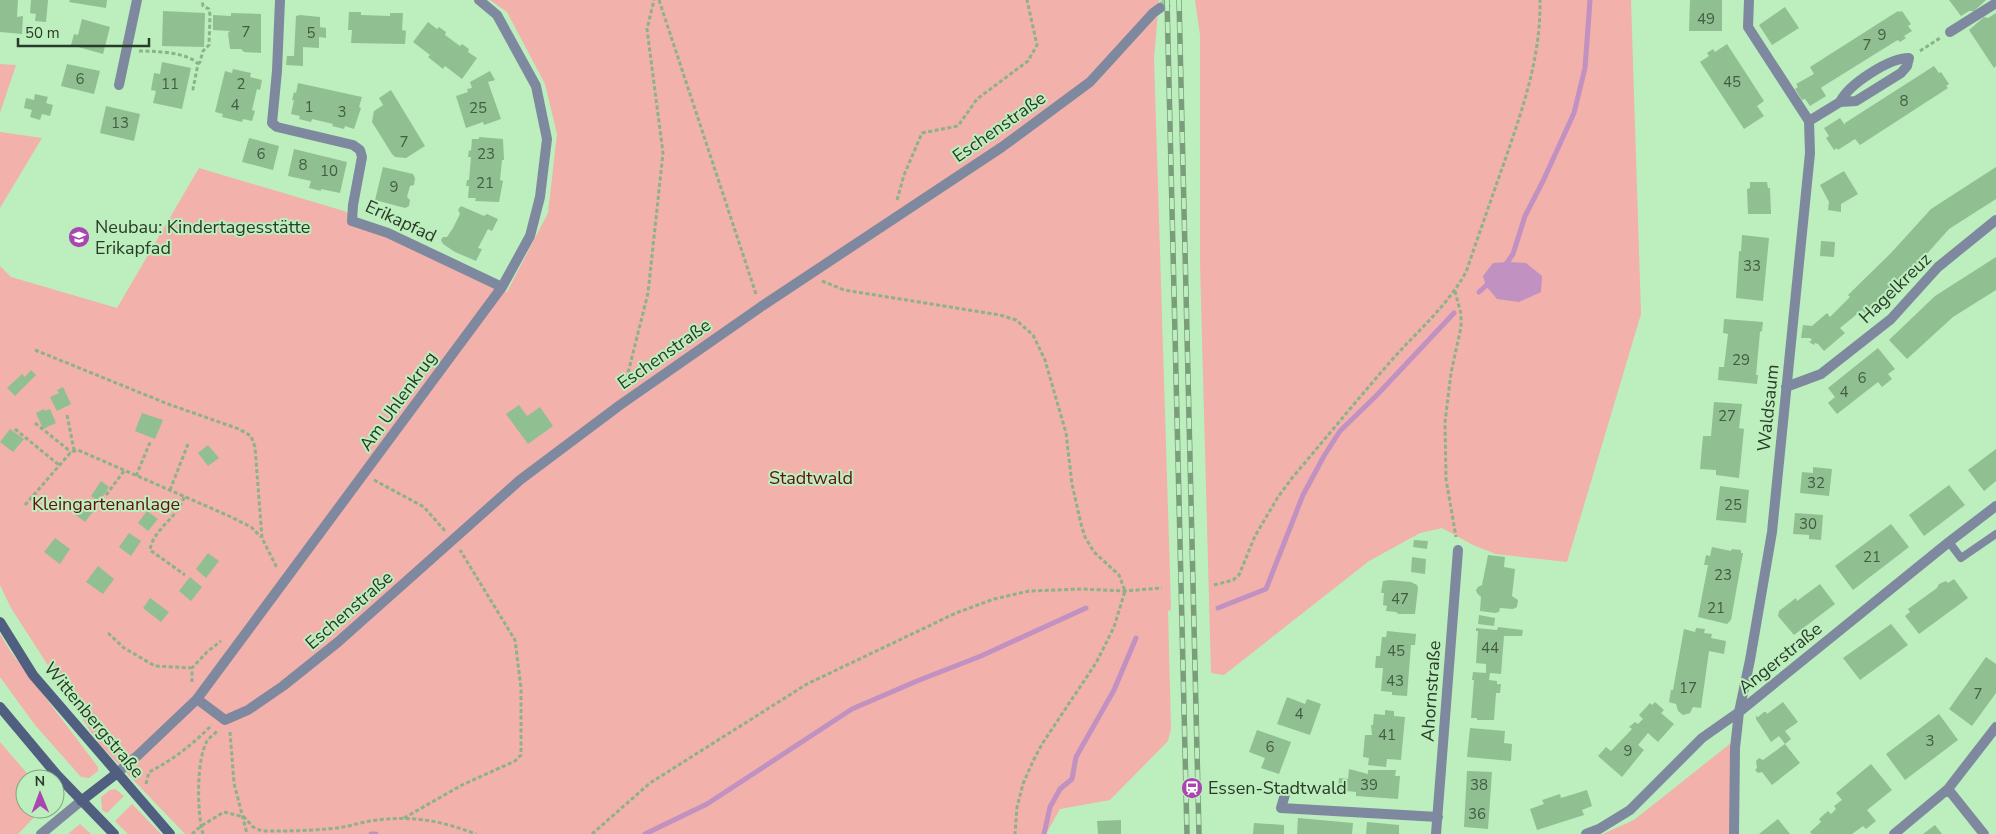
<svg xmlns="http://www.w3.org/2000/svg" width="1996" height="834" font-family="'Nunito Sans',sans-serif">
<rect width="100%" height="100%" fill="#bdeebe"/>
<path fill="#f2b1aa" d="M490 0H1159L1154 58 1170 574 1171 610 1168 611 1171 729 1168 741 1110 800 1060 809 1046 834H185L98 743 11 608 0 585V266L11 277 117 308 199 168 344 211 507 292 548 213 557 134 545 84 507 12Z
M1195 0H1631L1641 314 1567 562 1496 554 1473 545 1442 528 1420 533 1369 561 1224 675 1211 673 1200 264V35Z
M0 64 16 65 0 113Z
M0 132 42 138 0 208Z
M0 634 11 652 98 767V771L89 778 81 777 35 725 0 677Z
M0 742 32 779H25V809H42L18 834H0Z
M1731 743 1737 834H1603L1634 820Z
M115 789 124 796 107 813 102 810 101 797 110 790Z
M132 804 161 834H128L115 821Z
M80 824 91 834H68Z"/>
<path fill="#c091c1" d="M1507 262 1526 263 1542 276 1541 292 1519 302 1497 299 1486 286 1483 276 1493 263Z"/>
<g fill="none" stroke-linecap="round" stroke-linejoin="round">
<path stroke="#c091c1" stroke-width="5" d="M1504 267 1513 254 1525 216 1543 181 1574 113 1585 68 1590 0
M1479 292 1490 282
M1218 608 1266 589 1303 495 1324 456 1340 431 1376 396 1454 313
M371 834H376
M645 834 707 804 852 709 917 681 981 656 1086 608
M1044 834 1050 807 1060 789 1072 779 1076 757 1114 690 1136 638"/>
</g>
<path fill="#90bf91" d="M0 0H18L17 17 23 16 22 34 0 32Z
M31 0H48L46 22 35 21 36 14 30 13Z
M70 0H107L106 8 69 2Z
M1690 0H1722V31H1689Z
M1949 0H1986L1974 11H1969L1961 16Z
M1785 7 1799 28 1772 45 1759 25Z
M163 11 205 13 204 47 162 46Z
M1898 11 1899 12 1902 11 1911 24 1908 26 1912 31 1904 36 1906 38 1900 42 1898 40 1896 41 1822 87 1821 88 1826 96 1810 106 1805 99 1802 100 1795 89 1798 87 1796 84 1814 74 1810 67Z
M349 12H361V15L390 16V13H403L402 30 406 31 405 44 351 43 352 30H348Z
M231 13 261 14V53L244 52 241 49H230L228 33 230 31 213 30V15L231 16Z
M1996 13V66L1994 68 1969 30 1984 17 1988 18Z
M300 15 320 17V27L326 28V38L319 37V48L303 47V66L286 65 287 56H294L296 16Z
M82 19 110 27 103 54 71 45 74 34 78 35Z
M428 22 437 29 439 27 446 32 445 35 460 46 462 44 469 49 468 52 477 58 462 79 445 66 443 69 428 57 430 55 413 42Z
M1727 44 1764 101 1757 106 1764 116 1744 129 1700 62 1709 56 1707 53 1713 49 1715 52Z
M162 62 191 68 182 109 153 103 156 91 151 90 154 73 160 74Z
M67 64 100 71 94 94 61 86Z
M1934 66 1939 73 1941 72 1949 84 1946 86 1948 88 1860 145 1855 139 1838 150 1837 148 1834 150 1826 138 1829 136 1824 128 1840 118 1845 125V123Z
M233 69 251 73 250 77 262 80 260 90 257 89 252 110 255 111 252 121 243 119 242 122 222 117 223 114 215 112 225 71 232 73Z
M490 71 495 80 488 82 501 119 484 125 483 122 466 128 456 96 468 92 467 89 472 88 470 82Z
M298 83 362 97 359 107 361 108 354 129 345 126 344 129 332 126 333 124 312 119 311 122 299 119 300 116 291 114 294 100H292L294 92 296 93Z
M391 90 425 146 406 158 395 157 392 154 372 122 374 111 383 105 379 98Z
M35 94 48 97 46 103 53 105 50 116 42 114 40 120 30 117 32 110 24 108 26 98 34 100Z
M106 106 140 114 134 141 100 133Z
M479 137 503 139 504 160H502L500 180 503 181 499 202 475 201 476 198H468L469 186H466L467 180H469L471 157H468L469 150 471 151 472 139H479Z
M249 138 279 146 273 170 242 162Z
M294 149 347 162 340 193 321 189V191L309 188 311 181 288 176Z
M383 167 413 174 415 178 414 185 410 186 407 197 410 200 409 206 405 208 375 200Z
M1996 167V199L1949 229 1899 285 1866 315 1862 310 1840 328 1845 333 1824 351 1818 344 1815 343 1814 345 1809 342 1812 340 1810 338H1801L1803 325 1812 326 1827 313 1830 317 1850 297 1848 295 1891 253 1931 209Z
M1844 171 1858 194 1841 204V212L1828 210 1829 202 1820 185Z
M1750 182H1767L1768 188H1770L1771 214H1748L1747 189 1750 188Z
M461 206 484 216 487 214 498 219 492 231 488 229 478 248 482 249 476 261 455 252 443 244 441 240 443 237H447L453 228 460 214 458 210Z
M1742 235 1769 238 1763 301 1736 298 1739 251H1741Z
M1821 241 1835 242 1834 257 1820 256Z
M1996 257V290L1953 317 1907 359 1889 340 1935 296Z
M1724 319 1763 322 1762 331 1760 332 1756 375H1758L1757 384 1718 380 1719 367H1724L1728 334 1723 333Z
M1878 348 1895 369 1888 374 1892 379 1882 387 1878 382 1837 414 1828 403 1835 397 1828 388Z
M31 370 36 375 15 396 7 388 22 374 25 377Z
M63 387 71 404 57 411 50 397 59 393 57 390Z
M1714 402 1742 404 1739 428 1744 429 1739 478 1716 475V470L1700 469 1703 436H1711Z
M519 405 527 416 540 407 553 426 528 444 506 414Z
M44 409 45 411 50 409 56 423 43 429 36 413Z
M142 413 163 420 155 439 135 431Z
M10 429 24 439 13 452 0 442Z
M208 445 219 458 208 466 198 453Z
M1996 449V481L1984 491 1968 470Z
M1813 467 1832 469 1829 496 1800 493 1802 472 1813 473Z
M101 481 109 487 99 502 91 496Z
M1949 485 1965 505 1924 536 1909 515Z
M1720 486 1749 490 1746 523 1716 520Z
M81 500 95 509 85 522 72 512Z
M147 511 158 519 148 531 138 523Z
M1795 513 1823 515 1821 540 1809 539V535L1793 534Z
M1891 524 1909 547 1853 590 1835 566Z
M129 533 141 541 131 556 119 547Z
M55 538 70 549 60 564 44 552Z
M1414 540 1428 541 1427 549 1413 547Z
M1712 547 1731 551 1732 549 1741 550V553H1743L1731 620 1727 624 1698 617 1708 565H1704L1706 555 1710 556Z
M208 553 219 561 206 578 196 569Z
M1488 555 1505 557 1504 567 1515 569 1512 596 1518 600 1517 607 1513 609 1500 608 1499 612 1495 613 1480 611 1481 597 1477 593 1476 590 1478 587 1482 585Z
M1412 557 1426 559 1425 574 1411 572Z
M98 566 114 579 103 594 86 582Z
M190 577 202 587 191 601 179 591Z
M1954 579 1968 598 1919 634 1905 616 1910 612 1908 609 1937 588 1939 584 1946 581 1948 583Z
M1390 580 1411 582 1417 585 1418 588 1415 614H1398L1396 612 1386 611 1387 606 1383 605 1384 593H1381L1383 581Z
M1820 584 1835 604 1794 635 1778 616 1779 611 1796 598 1797 601Z
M150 598 169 612 161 622 143 608Z
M1479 615 1495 618 1494 626 1478 624Z
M1891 624 1908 645 1860 680 1843 658Z
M1498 627 1523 630 1522 636H1504L1501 674 1490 673 1489 680 1497 681V684H1501L1500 693H1496L1494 720H1477V718H1471L1474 680H1472L1473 672 1486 673V664L1476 663 1478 631H1476V628L1497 630Z
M1696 628 1705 629 1704 633 1712 634 1711 638 1726 641 1724 654 1709 651 1701 708 1693 707 1690 713 1683 715 1678 711 1676 704 1669 702 1671 690H1673L1684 629 1695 632Z
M1387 631 1416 634 1415 645H1411L1407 696 1392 695V692L1381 691 1383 668H1375L1376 656H1380L1382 637H1386Z
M1986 657 1996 664V693L1972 726 1949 709Z
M1287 697 1305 704 1307 699 1321 704 1310 735 1277 724Z
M1655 702 1664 710 1661 713 1674 724 1658 742 1648 733 1638 745 1644 750 1622 777 1598 756 1606 747 1611 751 1632 729 1629 727 1635 722 1638 724 1643 719 1639 715 1650 703 1652 705Z
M1783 702 1798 722 1785 731 1791 739 1785 744 1800 763 1772 785 1762 772 1758 773 1755 770 1757 768 1756 761 1759 758 1763 760 1785 744 1779 736 1771 742 1756 719V716L1758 717 1764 712H1766L1767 714Z
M1385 710 1394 711V716L1405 717 1401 760 1387 759 1386 767 1368 765 1369 758 1363 757 1365 735H1372L1371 725H1373L1374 714 1385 715Z
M1939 714 1958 740 1905 780 1886 754Z
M1470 728 1505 731 1504 743 1512 744 1511 761 1467 757Z
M1257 730 1291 742 1279 774 1261 768 1265 758 1249 752Z
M1871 764 1892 790 1867 810 1876 821 1866 829 1863 826 1852 834H1812L1810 832 1821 822 1819 819 1828 811 1831 814 1836 809 1834 806 1842 800 1836 793Z
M1349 769 1368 774V770H1396L1395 776H1400L1398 799 1356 796V792L1338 790 1339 778 1348 779Z
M1467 771 1492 772 1488 829 1464 827Z
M1587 790 1592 806 1582 810 1584 815 1537 830 1530 809 1544 804 1542 800 1560 794 1561 798Z
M1298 818 1353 823 1352 834H1297Z
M1778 819 1790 834H1759Z
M1121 820V834H1098L1097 821Z
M1367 822 1399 825V834H1366Z
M1254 823 1284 825V834H1253Z
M1935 825 1942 834H1923Z"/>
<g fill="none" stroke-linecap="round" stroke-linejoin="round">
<path stroke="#9fcaa0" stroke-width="10" stroke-dasharray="10 5" stroke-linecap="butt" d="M1160 8 1171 0"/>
<path stroke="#8bb28b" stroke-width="3" stroke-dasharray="4 2.5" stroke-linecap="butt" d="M659 0 756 294
M139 51C154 51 188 52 198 64L193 89H190
M1920 51 1940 38
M198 64 200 62 203 51 209 45 210 15 209 9 203 6 202 0
M897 200 904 175 922 133 958 126 977 99 1028 61 1037 45 1027 0
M822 281 844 290 1000 315 1016 320 1033 335 1045 360 1066 433 1072 484 1081 524 1085 537 1094 552 1119 575 1125 591 1114 627 1096 663 1042 744 1033 761 1023 784 1017 807 1015 834
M1455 291 1461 314V327L1451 373 1445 422 1446 479 1456 537
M35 350 168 404 239 429 251 436 255 447 262 538 277 568
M625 385 648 293 663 153 647 29 654 0
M67 415 74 450
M35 423 71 452
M15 429 59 465
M136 476 151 440
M374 480 424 507 445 531
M170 490 188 444
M106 495 124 471
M184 497C178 518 153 529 150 550L185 575
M25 505 71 452 78 450 229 516 251 527 261 537
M1214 585 1233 580 1239 575 1255 536 1278 497 1292 478C1325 439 1357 400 1390 362 1417 331 1446 308 1466 272 1479 234 1492 197 1505 160 1523 108 1541 56 1540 0
M108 633 124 648 155 666 191 668
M192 682V668L207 652 221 641
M230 732 234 783 247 834
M146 784 149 772C173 760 193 744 212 725
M404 818 462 785 515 761 521 755V688L515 640 460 550
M192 834 201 826 224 812 244 817 253 827 262 831C287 831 311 831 336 828 347 827 359 823 370 821 410 815 439 820 476 834
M203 834C197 812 196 761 207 741 210 737 215 734 218 730
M592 834 650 783 807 684 956 613 994 599 1029 591 1082 589 1125 591 1162 588"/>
<path stroke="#7e899f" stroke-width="8" d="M1949 542 1961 558 1996 534"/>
<path stroke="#7e899f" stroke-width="10" d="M280 0 277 71 272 123 277 127 353 145 360 150 362 157 353 205 352 221 388 233 502 287
M1950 32 1996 3
M119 85 137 0
M1809 121 1840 102 1856 101 1901 73 1907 66 1909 58C1889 58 1849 84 1840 102
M1786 387 1821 374 1891 319 1938 267 1996 220
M197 699 225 720 248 710 283 686 338 642 520 480 620 405 762 306 1002 147 1090 82 1153 13 1160 8
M116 774 137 756 197 699 502 287 530 236 540 197 547 139 536 86 497 15 479 0
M1948 789 1984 834
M1286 791 1281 808 1438 817
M41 834 81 801
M1436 834 1458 550
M1586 834 1599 829 1630 810 1702 738 1739 712 1949 542 1996 506
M1734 834 1735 748 1739 712 1750 660 1772 532 1810 153 1809 121 1748 27 1749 0
M1894 834 1948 789 1996 727"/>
<path stroke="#505f80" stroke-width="10" d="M0 622 33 675 170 834
M0 707 57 775 114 834
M81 801 116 774"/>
<g stroke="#7a9d7b" stroke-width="5.5">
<path id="rail" d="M1167 0 1187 834
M1179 0 1199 834"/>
</g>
<use href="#rail" stroke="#bdeebe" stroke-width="4" stroke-dasharray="11" stroke-linecap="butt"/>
</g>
<defs>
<g id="school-disc" transform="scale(1.125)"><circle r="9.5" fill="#a847af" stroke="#bdeebe"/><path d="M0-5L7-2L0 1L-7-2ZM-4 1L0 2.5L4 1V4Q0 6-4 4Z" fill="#fff"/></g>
<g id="station-disc" transform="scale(1.125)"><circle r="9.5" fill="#a847af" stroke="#bdeebe"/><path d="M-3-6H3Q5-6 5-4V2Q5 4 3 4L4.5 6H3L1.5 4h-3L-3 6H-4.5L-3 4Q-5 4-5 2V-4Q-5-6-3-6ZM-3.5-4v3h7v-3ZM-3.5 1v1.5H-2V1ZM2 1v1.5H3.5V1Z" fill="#fff"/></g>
</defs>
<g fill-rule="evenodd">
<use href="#school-disc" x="79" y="237"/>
<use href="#station-disc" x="1192" y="788"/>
</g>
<g text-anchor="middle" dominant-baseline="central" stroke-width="4" stroke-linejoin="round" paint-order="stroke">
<g font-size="15" fill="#435d43">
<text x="1706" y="19">49</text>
<text x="246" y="32">7</text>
<text x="311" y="33">5</text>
<text x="1882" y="35">9</text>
<text x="1867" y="45">7</text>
<text x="80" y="79">6</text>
<text x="1732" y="82">45</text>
<text x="170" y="84">11</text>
<text x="241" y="84">2</text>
<text x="1904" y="101">8</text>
<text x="235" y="105">4</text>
<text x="309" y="107">1</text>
<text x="478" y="108">25</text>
<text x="342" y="112">3</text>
<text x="120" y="123">13</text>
<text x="404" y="142">7</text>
<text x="261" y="154">6</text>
<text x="486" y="154">23</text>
<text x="303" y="165">8</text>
<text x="329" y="171">10</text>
<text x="485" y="183">21</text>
<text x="394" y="187">9</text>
<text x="1752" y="266">33</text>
<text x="1741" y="360">29</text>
<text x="1862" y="378">6</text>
<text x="1844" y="392">4</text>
<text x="1727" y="416">27</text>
<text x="1816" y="483">32</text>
<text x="1733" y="505">25</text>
<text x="1808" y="524">30</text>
<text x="1872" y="557">21</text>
<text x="1723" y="575">23</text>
<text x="1400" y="599">47</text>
<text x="1716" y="608">21</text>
<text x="1490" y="648">44</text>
<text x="1396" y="651">45</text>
<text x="1395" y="681">43</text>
<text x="1688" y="688">17</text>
<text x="1978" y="694">7</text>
<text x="1299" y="714">4</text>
<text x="1387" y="735">41</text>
<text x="1930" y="741">3</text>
<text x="1270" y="747">6</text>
<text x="1628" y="751">9</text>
<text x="1369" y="785">39</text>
<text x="1479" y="785">38</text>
<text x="1477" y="814">36</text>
</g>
<g font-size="18" fill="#293c29" stroke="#bdeebe">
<text transform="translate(999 127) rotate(-35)">Eschenstraße</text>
<text transform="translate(401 221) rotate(25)">Erikapfad</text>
<text transform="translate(1895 288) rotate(-44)">Hagelkreuz</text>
<text transform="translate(664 354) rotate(-35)">Eschenstraße</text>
<text transform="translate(398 401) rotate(-54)">Am Uhlenkrug</text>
<text transform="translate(1768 408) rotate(-84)">Waldsaum</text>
<text transform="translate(349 610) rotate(-41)">Eschenstraße</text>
<text transform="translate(1780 658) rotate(-39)">Angerstraße</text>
<text transform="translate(1431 691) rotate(-86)">Ahornstraße</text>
<text transform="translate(94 720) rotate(50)">Wittenbergstraße</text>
</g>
<g font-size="18" fill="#293c29" stroke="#bdeebe" text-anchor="start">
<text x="95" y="227">Neubau: Kindertagesstätte<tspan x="95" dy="21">Erikapfad</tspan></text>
<text x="1208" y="788">Essen-Stadtwald</text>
</g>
<g font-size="18" fill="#620f12" stroke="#bdeebe">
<text x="811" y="478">Stadtwald</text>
<text x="106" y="504">Kleingartenanlage</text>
</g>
</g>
<g transform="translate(40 794) rotate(359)"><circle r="24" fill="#bdeebe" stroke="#82a782"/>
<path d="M0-4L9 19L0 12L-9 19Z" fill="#a847af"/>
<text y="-8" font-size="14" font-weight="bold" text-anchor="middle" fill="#293c29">N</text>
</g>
<path d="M18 38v8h131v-8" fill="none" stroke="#293c29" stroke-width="2.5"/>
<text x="25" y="38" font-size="15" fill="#293c29" stroke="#bdeebe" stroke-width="4" paint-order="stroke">50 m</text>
</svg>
